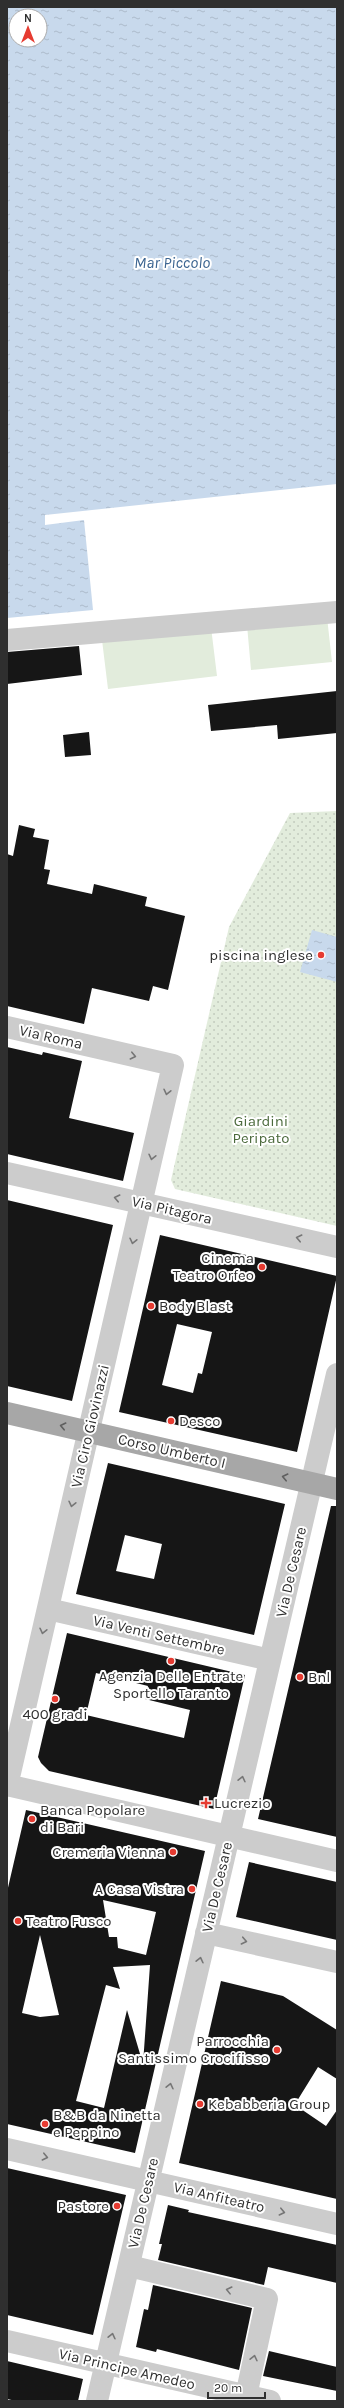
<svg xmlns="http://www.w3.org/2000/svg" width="344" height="2408" font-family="Karla,sans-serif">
<defs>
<pattern id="park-dots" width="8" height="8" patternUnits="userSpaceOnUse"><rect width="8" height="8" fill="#e2ecdc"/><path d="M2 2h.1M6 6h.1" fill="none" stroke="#c2cbbd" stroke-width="1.8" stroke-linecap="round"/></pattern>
<pattern id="water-ripples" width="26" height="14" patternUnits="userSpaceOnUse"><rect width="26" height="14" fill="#c8d9ec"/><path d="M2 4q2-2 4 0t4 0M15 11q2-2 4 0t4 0" fill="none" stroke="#acbbcb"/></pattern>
</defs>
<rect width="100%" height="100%" fill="#fff"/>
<path fill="url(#park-dots)" d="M337 811V1226L175 1189 171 1180 229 927 290 813Z"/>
<path fill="#e2ecdc" d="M327 617 332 662 251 670 247 625Z
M211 627 217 676 108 689 102 640Z"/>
<path fill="url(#water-ripples)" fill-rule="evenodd" d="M7 7H337V484L45 515V525L84 520 93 610 7 618ZM16 16H40V40H16Z
M312 930 337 937V982L300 972Z"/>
<path fill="#161616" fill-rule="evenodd" d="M79 646 82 675 7 684V652Z
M337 691V733L278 739 277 725 211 731 208 705Z
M89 732 91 755 65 757 63 735Z
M19 825 35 829 33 837 49 840 44 869 50 870 47 884 92 894 94 884 147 897 145 906 185 916 168 990 153 986 149 1001 92 988 84 1024 7 1006V854L13 856Z
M7 1047 42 1055 43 1052 82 1061 69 1118 134 1133 123 1181 7 1154Z
M7 1200 113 1225 72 1401 7 1386Z
M160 1235 337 1276 297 1452 119 1412ZM177 1324 212 1332 202 1374 198 1373 193 1393 162 1385Z
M108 1463 285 1504 254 1635 76 1594ZM125 1535 162 1544 154 1579 116 1571Z
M331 1506H337V1837L258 1819Z
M67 1633 245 1675 214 1809 49 1771 41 1763 38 1757ZM96 1673 148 1686 145 1699 190 1710 184 1738 86 1715Z
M26 1810 205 1851 135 2153 7 2124V1892ZM103 1900 156 1912 146 1955 118 1948 117 1937H109ZM40 1935 59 2015 40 2017 22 2013ZM150 1965 143 2064 127 2010 104 2108 76 2101 106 1985 120 1989 113 1967Z
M249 1862 337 1882V1940L236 1917Z
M221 1981 283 1996 337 2030V2079L318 2067 297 2101 303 2105 301 2109 326 2126 337 2110V2199L179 2163Z
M7 2168 126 2195 93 2335 7 2315Z
M168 2205 189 2210 188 2212 337 2245V2283L268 2267 264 2285 158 2260 162 2244H159Z
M153 2285 252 2308 239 2370 157 2349 156 2352 136 2347 144 2309 148 2310Z
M269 2351 337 2367V2391L263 2376Z
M7 2361 83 2379 78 2401H16L7 2399Z"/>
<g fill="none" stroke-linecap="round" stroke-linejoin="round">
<path stroke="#ccc" stroke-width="22" d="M7 640 337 612
M7 1027 173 1065 7 1786
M7 1173 337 1247
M48 1609 270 1660
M7 1785 337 1861
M206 1933 337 1962
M7 2149 337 2224
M129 2266 267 2299 246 2396
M7 2341 270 2401
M97 2401 337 1374"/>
<path stroke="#a7a7a7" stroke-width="22" d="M7 1413 337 1489"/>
</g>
<defs><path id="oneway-chevron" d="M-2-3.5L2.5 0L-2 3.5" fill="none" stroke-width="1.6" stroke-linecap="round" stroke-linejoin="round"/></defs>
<g stroke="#767676">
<use href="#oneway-chevron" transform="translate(133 1056) rotate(13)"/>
<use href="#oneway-chevron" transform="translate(167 1092) rotate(103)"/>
<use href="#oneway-chevron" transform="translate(152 1157) rotate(103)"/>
<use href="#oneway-chevron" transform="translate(117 1198) rotate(-167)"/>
<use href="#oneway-chevron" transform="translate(299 1238) rotate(-167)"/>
<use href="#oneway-chevron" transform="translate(133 1241) rotate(103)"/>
<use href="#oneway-chevron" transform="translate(72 1504) rotate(103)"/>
<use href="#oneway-chevron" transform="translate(43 1631) rotate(103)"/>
<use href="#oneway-chevron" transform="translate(242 1779) rotate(-77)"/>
<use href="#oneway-chevron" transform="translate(244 1941) rotate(12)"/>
<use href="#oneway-chevron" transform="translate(200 1960) rotate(-77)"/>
<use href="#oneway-chevron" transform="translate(170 2086) rotate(-77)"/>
<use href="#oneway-chevron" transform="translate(45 2157) rotate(13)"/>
<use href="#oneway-chevron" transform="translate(282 2212) rotate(13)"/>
<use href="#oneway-chevron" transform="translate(229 2290) rotate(-166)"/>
<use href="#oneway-chevron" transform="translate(112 2336) rotate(-77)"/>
<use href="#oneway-chevron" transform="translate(254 2358) rotate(-77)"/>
</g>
<g stroke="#5f5f5f">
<use href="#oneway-chevron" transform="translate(63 1426) rotate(-167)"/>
<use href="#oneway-chevron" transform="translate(285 1477) rotate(-167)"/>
</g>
<g fill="#e63b31" stroke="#fff" stroke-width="1.5">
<circle cx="321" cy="955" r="4"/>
<circle cx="262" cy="1267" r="4"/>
<circle cx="151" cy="1306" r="4"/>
<circle cx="171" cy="1421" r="4"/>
<circle cx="171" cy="1661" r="4"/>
<circle cx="300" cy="1677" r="4"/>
<circle cx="55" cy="1699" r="4"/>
<path d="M204 1797h4v4h4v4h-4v4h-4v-4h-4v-4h4z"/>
<circle cx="32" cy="1819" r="4"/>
<circle cx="173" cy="1852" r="4"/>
<circle cx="192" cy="1889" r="4"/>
<circle cx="18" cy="1921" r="4"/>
<circle cx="277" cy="2050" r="4"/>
<circle cx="200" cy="2104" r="4"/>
<circle cx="45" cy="2124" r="4"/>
<circle cx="117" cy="2206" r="4"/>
</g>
<g text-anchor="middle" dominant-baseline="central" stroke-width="4" stroke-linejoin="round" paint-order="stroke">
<g font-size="15" fill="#2f2f2f" stroke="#fff" text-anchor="start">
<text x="313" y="955" text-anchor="end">piscina inglese</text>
<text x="254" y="1258" text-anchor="end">Cinema<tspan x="254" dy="17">Teatro Orfeo</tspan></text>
<text x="159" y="1306">Body Blast</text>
<text x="179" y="1421">Desco</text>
<text x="171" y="1676" text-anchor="middle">Agenzia Delle Entrate<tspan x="171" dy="17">Sportello Taranto</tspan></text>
<text x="308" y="1677">Bnl</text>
<text x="55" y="1714" text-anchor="middle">400 gradi</text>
<text x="214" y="1803">Lucrezio</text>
<text x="40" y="1810">Banca Popolare<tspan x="40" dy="17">di Bari</tspan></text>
<text x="165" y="1852" text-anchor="end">Cremeria Vienna</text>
<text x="184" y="1889" text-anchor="end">A Casa Vistra</text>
<text x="26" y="1921">Teatro Fusco</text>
<text x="269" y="2041" text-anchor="end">Parrocchia<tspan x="269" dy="17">Santissimo Crocifisso</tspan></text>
<text x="208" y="2104">Kebabberia Group</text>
<text x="53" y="2115">B&amp;B da Ninetta<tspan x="53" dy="17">e Peppino</tspan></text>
<text x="109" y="2206" text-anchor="end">Pastore</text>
</g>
<g font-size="15" fill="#2f2f2f" stroke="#fff">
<text transform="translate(51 1037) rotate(13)">Via Roma</text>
<text transform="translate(172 1210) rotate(13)">Via Pitagora</text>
<text transform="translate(90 1426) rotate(-77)">Via Ciro Giovinazzi</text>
<text transform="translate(172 1451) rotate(13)">Corso Umberto I</text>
<text transform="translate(291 1572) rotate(-77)">Via De Cesare</text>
<text transform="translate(159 1635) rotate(13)">Via Venti Settembre</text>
<text transform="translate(217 1887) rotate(-77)">Via De Cesare</text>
<text transform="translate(219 2197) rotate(13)">Via Anfiteatro</text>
<text transform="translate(143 2203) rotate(-77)">Via De Cesare</text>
<text transform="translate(127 2369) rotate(13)">Via Principe Amedeo</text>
</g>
<g font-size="15" fill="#4b6a3c" stroke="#fff">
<text x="261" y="1121">Giardini<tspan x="261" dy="17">Peripato</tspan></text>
</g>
<g font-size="16" font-style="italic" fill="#3c6591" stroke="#fff">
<text x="172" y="262">Mar Piccolo</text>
</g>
</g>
<rect width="344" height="2408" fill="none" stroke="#2f2f2f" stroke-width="16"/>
<g transform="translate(28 28)"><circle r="19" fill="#ffffff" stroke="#acacac"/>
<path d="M0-3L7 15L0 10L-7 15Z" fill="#e63b31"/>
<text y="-6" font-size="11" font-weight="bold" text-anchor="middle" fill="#2f2f2f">N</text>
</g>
<path d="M208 2392v6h57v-6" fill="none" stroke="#2f2f2f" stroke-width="2"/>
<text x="214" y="2392" font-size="12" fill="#2f2f2f" stroke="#ffffff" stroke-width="3" paint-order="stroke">20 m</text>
</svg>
